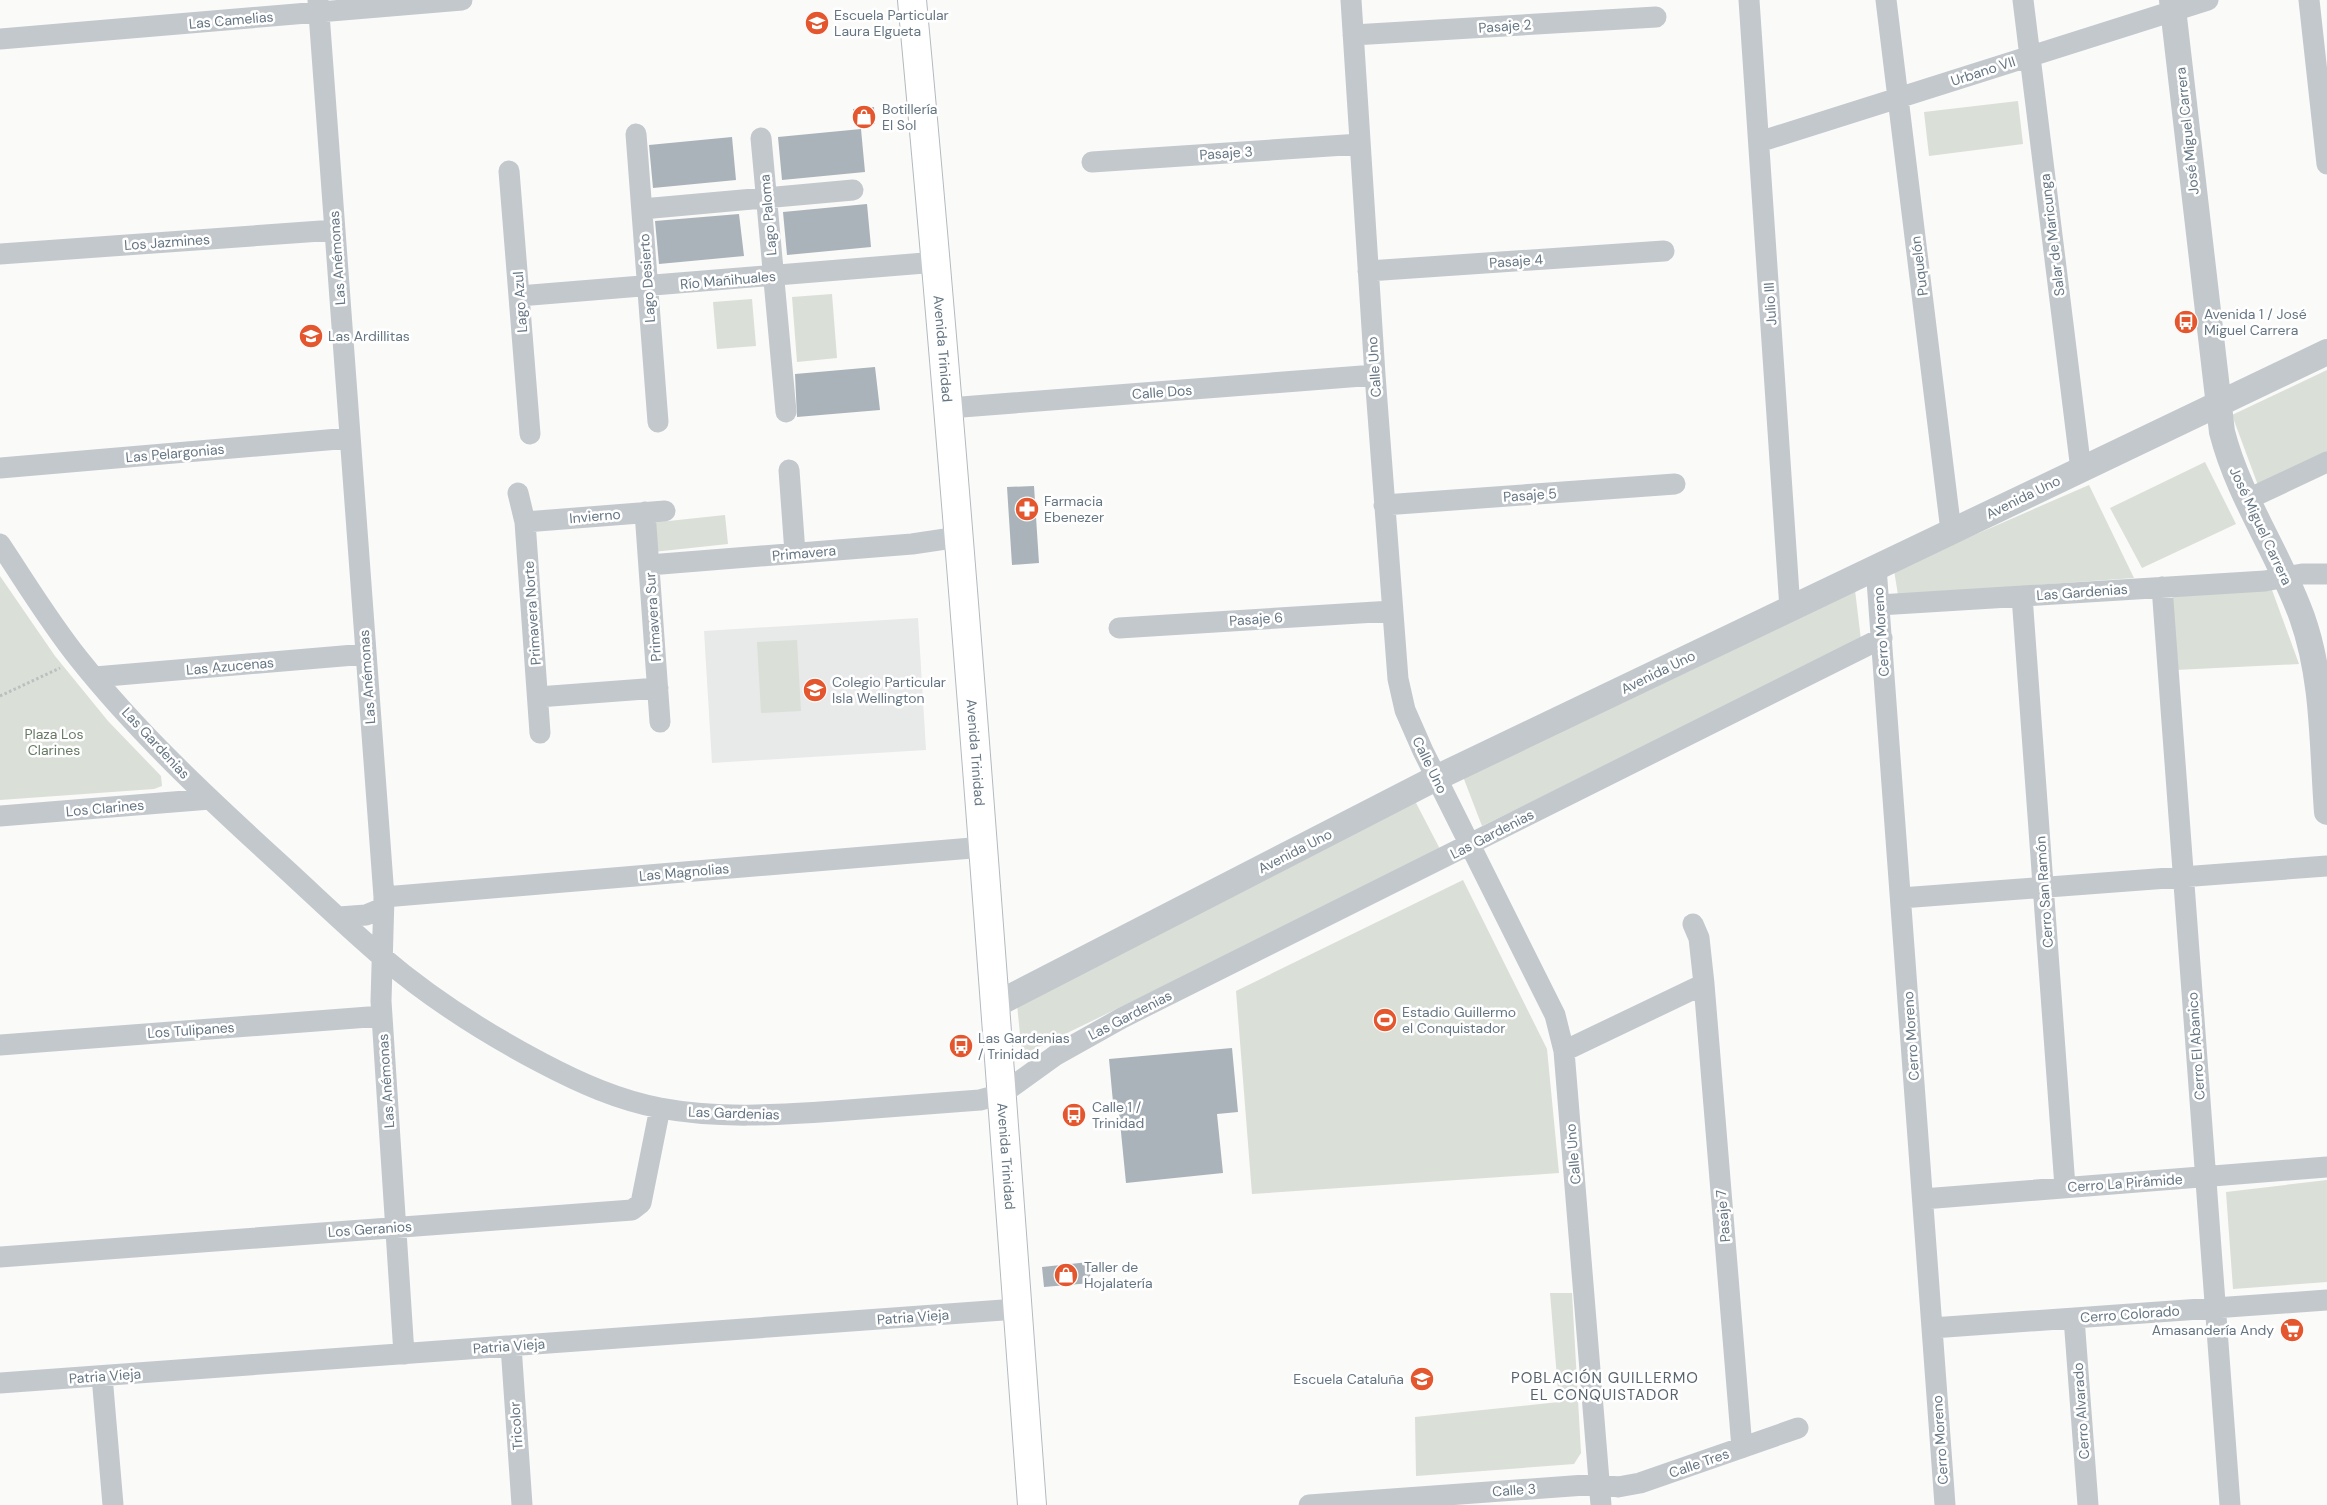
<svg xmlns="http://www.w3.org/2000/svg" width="2327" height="1505" font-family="'DM Sans',sans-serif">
<rect width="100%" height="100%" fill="#fafaf8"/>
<path fill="#e8e9e9" d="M918 618 926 750 712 763 704 631Z"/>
<path fill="#dadfd7" d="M2018 101 2023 144 1929 156 1924 112Z
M832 294 837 358 797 362 792 297Z
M752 299 756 346 717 349 713 302Z
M2327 370V456L2259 488 2232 415Z
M2205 462 2236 524 2142 568 2110 508Z
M2089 485 2134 578 1898 595 1894 570Z
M725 515 728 544 653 552 650 523Z
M0 576 55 656 108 721 161 776 162 786 154 789 0 800Z
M1855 590 1861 640 1482 826 1462 774Z
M2272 590 2299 664 2175 670 2171 600 2175 594Z
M797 640 801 711 761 713 757 642Z
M1414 799 1441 851 1022 1055 1017 1004Z
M1463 880 1547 1049 1559 1173 1252 1194 1236 991Z
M2327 1180V1282L2233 1289 2226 1192Z
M1550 1293H1572L1581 1453 1574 1464 1416 1476 1415 1417 1559 1402Z"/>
<path fill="#aab3b9" d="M874 107 875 124 855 126 853 109Z
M861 129 865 172 782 180 778 137Z
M732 137 736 180 653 188 649 145Z
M867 204 871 247 787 255 783 212Z
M739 214 744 256 659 264 655 221Z
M875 367 880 410 797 417 795 374Z
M1034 486 1039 563 1012 565 1007 487Z
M1232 1048 1238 1112 1217 1114 1223 1173 1126 1183 1119 1112 1114 1113 1109 1059Z
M1089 1262 1091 1283 1044 1287 1042 1267Z"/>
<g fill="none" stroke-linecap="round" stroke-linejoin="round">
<g stroke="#b3babf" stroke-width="30">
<g id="secondary">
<path id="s1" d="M912 0C959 501 995 1003 1032 1505"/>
</g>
</g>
<path stroke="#bbbfc2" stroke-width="3" stroke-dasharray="2.5 2.5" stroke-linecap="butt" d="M0 696 60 668"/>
<path stroke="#c3c8cc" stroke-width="21" d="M318 0 384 897 381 1001 404 1354
M1351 0 1375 375 1398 679 1405 710 1423 751 1555 1015 1564 1051 1601 1505
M1749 0 1790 609
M1886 0 1951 531
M2023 0 2081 470
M2309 0 2327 164
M1353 35 1656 17
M0 39 462 0
M636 134 658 422
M761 138 786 412
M1759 142 2208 0
M1092 162 1360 144
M509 171 530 434
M642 209 853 190
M0 254 335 230
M1368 271 1664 251
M519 296 937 262
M949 408 1375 375
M0 468 350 438
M789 470 795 553
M518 493 525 522 540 733
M2246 500 2327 462
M1384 505 1675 484
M645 512 660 722
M525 522 665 511
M0 544C26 583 50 623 79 659 138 733 208 798 278 862 312 893 346 926 381 956 430 998 485 1033 542 1063 580 1083 618 1100 660 1108 718 1119 777 1115 835 1111 884 1107 932 1104 980 1100L1002 1094 1056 1055 1122 1018 1882 638
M649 565 912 544 959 537
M1876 567 1945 1505
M2162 587 2230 1505
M2022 596 2065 1187
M1879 605 2265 581 2302 574H2327
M1119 628 1392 611
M95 677 366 654
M538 697 658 688
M0 816 210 799
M384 897 984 847
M1901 898 2327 866
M339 917 366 915 383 908
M1693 924 1699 938 1704 984 1742 1448
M0 1045 382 1016
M1564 1051 1704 984
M1923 1199 2327 1167
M0 1257 632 1210 641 1203 660 1108
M2074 1318 2088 1505
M1932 1328 2327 1300
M511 1346 522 1505
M102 1376 113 1505
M0 1383 1017 1309
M1309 1505 1599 1484 1618 1487 1640 1483 1798 1428"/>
<path stroke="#c3c8cc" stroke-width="26" d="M2172 0 2222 432C2239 498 2279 553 2302 617 2324 679 2322 747 2327 812
M995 1005 1436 778 2327 352"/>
<use href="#secondary" stroke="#fff" stroke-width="28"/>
</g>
<defs>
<g id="school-disc" transform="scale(1.25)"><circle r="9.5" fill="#e4572e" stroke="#fff"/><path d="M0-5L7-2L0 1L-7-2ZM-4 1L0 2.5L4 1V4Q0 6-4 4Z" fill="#fff"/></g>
<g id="shop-disc" transform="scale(1.25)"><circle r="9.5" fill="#e4572e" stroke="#fff"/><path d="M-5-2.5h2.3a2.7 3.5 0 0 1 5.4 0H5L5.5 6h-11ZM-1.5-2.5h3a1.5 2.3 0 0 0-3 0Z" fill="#fff"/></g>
<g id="bus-disc" transform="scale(1.25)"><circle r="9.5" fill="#e4572e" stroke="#fff"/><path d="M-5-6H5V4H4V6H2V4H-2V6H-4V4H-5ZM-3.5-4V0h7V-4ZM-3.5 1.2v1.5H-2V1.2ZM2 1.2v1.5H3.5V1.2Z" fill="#fff"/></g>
<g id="pharmacy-disc" transform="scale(1.25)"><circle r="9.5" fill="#e4572e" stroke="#fff"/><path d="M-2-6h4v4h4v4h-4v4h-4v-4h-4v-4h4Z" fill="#fff"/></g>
<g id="stadium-disc" transform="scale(1.25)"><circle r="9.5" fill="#e4572e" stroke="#fff"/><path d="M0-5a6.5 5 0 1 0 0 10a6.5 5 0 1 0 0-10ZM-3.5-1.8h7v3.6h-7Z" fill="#fff"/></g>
<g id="supermarket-disc" transform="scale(1.25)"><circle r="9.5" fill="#e4572e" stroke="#fff"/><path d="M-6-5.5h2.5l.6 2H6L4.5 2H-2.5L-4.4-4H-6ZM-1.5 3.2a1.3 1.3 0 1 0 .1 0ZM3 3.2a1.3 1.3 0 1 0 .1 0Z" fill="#fff"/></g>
</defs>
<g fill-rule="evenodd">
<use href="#school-disc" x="817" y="23"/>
<use href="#shop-disc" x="864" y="117"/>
<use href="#bus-disc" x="2186" y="322"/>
<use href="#school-disc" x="311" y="336"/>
<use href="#pharmacy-disc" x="1027" y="509"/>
<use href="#school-disc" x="815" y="690"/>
<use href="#stadium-disc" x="1385" y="1020"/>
<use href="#bus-disc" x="961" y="1046"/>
<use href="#bus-disc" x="1074" y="1115"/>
<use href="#shop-disc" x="1066" y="1275"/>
<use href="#supermarket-disc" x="2292" y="1330"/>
<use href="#school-disc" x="1422" y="1379"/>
</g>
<g text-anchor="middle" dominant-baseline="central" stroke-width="5" stroke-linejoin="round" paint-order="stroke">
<g font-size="14" fill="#657683" stroke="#fff" text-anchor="start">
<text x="834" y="15">Escuela Particular<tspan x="834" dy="16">Laura Elgueta</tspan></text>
<text x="882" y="109">Botillería<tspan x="882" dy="16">El Sol</tspan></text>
<text x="2204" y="314">Avenida 1 / José<tspan x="2204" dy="16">Miguel Carrera</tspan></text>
<text x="328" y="336">Las Ardillitas</text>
<text x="1044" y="501">Farmacia<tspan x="1044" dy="16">Ebenezer</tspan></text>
<text x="832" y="682">Colegio Particular<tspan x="832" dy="16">Isla Wellington</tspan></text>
<text x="1402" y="1012">Estadio Guillermo<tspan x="1402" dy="16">el Conquistador</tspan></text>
<text x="978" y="1038">Las Gardenias<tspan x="978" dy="16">/ Trinidad</tspan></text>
<text x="1092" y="1107">Calle 1 /<tspan x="1092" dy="16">Trinidad</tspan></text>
<text x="1084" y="1267">Taller de<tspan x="1084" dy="16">Hojalatería</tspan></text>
<text x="2274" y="1330" text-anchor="end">Amasandería Andy</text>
<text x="1404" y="1379" text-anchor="end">Escuela Cataluña</text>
</g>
<g font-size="14" fill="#657683" stroke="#fff">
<text transform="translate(231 20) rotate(-5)">Las Camelias</text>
<text transform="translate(1505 26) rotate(-4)">Pasaje 2</text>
<text transform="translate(1983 71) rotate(-18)">Urbano VII</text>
<text transform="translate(2187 131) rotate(-96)">José Miguel Carrera</text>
<text transform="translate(1226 153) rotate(-4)">Pasaje 3</text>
<text transform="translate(768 215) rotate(-95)">Lago Paloma</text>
<text transform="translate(2052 235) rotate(-97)">Salar de Maricunga</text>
<text transform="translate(167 242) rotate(-4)">Los Jazmines</text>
<text transform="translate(337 258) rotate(-94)">Las Anémonas</text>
<text transform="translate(1516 261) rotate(-4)">Pasaje 4</text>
<text transform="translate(1919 266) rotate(-97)">Puquelón</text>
<text transform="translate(647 278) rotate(-94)">Lago Desierto</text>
<text transform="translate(728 280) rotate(-5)">Río Mañihuales</text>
<text transform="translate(520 302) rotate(-94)">Lago Azul</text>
<text transform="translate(1770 304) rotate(-94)">Julio III</text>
<text stroke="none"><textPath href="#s1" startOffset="350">Avenida Trinidad</textPath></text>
<text transform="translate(1374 367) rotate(-94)">Calle Uno</text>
<text transform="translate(1162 392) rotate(-4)">Calle Dos</text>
<text transform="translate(175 453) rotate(-5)">Las Pelargonias</text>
<text transform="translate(1530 495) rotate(-4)">Pasaje 5</text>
<text transform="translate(2023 497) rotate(-26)">Avenida Uno</text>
<text transform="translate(595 516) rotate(-5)">Invierno</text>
<text transform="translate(2261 526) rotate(65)">José Miguel Carrera</text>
<text transform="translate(804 553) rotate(-5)">Primavera</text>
<text transform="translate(2082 592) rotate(-4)">Las Gardenias</text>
<text transform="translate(532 613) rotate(-94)">Primavera Norte</text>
<text transform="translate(653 617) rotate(-94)">Primavera Sur</text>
<text transform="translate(1256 619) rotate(-4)">Pasaje 6</text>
<text transform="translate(1881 632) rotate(-94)">Cerro Moreno</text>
<text transform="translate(230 666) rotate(-5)">Las Azucenas</text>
<text transform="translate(1658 672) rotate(-26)">Avenida Uno</text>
<text transform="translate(367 677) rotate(-94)">Las Anémonas</text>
<text transform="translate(156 743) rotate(47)">Las Gardenias</text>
<text stroke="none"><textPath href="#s1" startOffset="755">Avenida Trinidad</textPath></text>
<text transform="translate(1430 765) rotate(64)">Calle Uno</text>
<text transform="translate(105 808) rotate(-5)">Los Clarines</text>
<text transform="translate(1492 834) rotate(-27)">Las Gardenias</text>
<text transform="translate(1295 851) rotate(-27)">Avenida Uno</text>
<text transform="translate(684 872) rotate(-5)">Las Magnolias</text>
<text transform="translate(2044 892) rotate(-94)">Cerro San Ramón</text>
<text transform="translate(1130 1015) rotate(-27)">Las Gardenias</text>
<text transform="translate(191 1030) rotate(-4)">Los Tulipanes</text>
<text transform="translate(1911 1036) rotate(-94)">Cerro Moreno</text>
<text transform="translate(2196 1046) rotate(-94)">Cerro El Abanico</text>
<text transform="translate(386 1081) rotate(-94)">Las Anémonas</text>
<text transform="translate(734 1113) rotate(2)">Las Gardenias</text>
<text transform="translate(1573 1154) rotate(-95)">Calle Uno</text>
<text stroke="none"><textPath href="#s1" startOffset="1160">Avenida Trinidad</textPath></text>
<text transform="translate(2125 1183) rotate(-4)">Cerro La Pirámide</text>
<text transform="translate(1723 1216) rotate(-95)">Pasaje 7</text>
<text transform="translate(370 1229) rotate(-4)">Los Geranios</text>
<text transform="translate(2130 1314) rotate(-4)">Cerro Colorado</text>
<text transform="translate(913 1317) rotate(-4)">Patria Vieja</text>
<text transform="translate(509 1346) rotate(-4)">Patria Vieja</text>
<text transform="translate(105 1376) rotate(-4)">Patria Vieja</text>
<text transform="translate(2081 1411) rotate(-94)">Cerro Alvarado</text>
<text transform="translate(516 1426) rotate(-94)">Tricolor</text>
<text transform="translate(1940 1440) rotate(-94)">Cerro Moreno</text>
<text transform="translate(1699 1463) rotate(-19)">Calle Tres</text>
<text transform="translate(1514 1490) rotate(-4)">Calle 3</text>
</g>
<g font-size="14" fill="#687a64" stroke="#fff">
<text x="54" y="734">Plaza Los<tspan x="54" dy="16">Clarines</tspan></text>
</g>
<g font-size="15" letter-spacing="1" fill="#57646e" stroke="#fff">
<text x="1605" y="1378">POBLACIÓN GUILLERMO<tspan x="1605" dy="17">EL CONQUISTADOR</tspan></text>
</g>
</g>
</svg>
